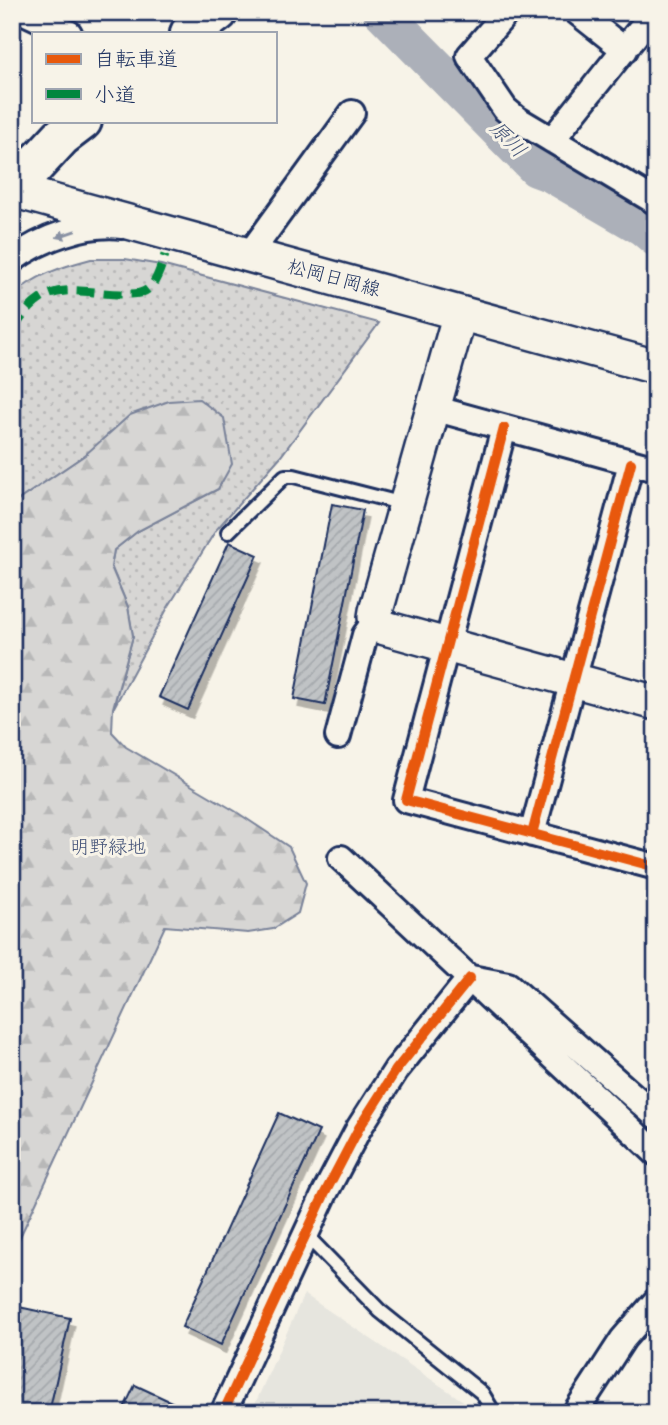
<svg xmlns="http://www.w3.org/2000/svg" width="668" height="1425" font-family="'Comic Neue','Klee One',sans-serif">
<defs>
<pattern id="grass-dots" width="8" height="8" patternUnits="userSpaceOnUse" patternTransform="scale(1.75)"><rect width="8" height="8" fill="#d7d6d4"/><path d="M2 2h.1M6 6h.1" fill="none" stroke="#b8b8b8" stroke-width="1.8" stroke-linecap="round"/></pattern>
<pattern id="forest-firs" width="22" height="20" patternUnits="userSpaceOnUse" patternTransform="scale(1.75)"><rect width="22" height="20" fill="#d7d6d4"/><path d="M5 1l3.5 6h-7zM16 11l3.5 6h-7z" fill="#b8b8b8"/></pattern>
<pattern id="building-hatch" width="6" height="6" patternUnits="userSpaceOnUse" patternTransform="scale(1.75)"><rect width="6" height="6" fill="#c0c3c5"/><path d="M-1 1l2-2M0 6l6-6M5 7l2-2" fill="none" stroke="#a4a8ac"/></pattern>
<filter id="shadow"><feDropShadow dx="4.5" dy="8" stdDeviation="0" flood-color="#0004"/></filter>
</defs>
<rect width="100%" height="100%" fill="#f7f3e8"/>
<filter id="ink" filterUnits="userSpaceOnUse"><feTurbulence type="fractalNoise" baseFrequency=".0143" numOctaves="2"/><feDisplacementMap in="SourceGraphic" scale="14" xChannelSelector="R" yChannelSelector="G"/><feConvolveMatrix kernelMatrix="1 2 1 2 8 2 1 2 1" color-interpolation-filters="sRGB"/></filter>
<g filter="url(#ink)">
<path fill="#e6e5de" d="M304 1294 481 1413H251Z"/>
<path fill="url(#grass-dots)" stroke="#798299" stroke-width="2" d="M91 259H125L161 265 379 323 281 456 216 530 167 609 113 709 133 636 128 607 111 566 114 550 138 531 218 489 85 455 20 499 12 508V296C35 275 61 267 91 259Z"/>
<path fill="url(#forest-firs)" stroke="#798299" stroke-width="2" d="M199 399 224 418 232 464 218 489 138 531 114 550 111 567 128 607 133 636 113 708 112 732 126 747 235 811 289 847 306 883 298 913 273 929 248 933 165 926 12 1254V508L20 499 85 455 130 415 169 401Z"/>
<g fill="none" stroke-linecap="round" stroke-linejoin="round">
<path stroke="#acb0b9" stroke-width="38" d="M382 12 536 168 552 174 643 227 656 238"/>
</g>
<path fill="url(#building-hatch)" stroke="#1b2f5e" stroke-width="2" filter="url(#shadow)" d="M332 504 363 510 325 705 294 699Z
M229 542 258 555 188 710 159 697Z
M279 1113 319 1131 221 1345 182 1327Z
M19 1307 70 1318 49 1413H12V1373L20 1338 12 1336Z
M135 1385 195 1413H134L124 1408Z"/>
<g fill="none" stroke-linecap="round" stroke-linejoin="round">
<g stroke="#1b2f5e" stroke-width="18">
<path id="lane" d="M228 532 285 476H294L404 504
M306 1235 380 1311 482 1393 494 1413"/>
</g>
<g stroke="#1b2f5e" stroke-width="30">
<path id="street" d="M24 12 69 33
M507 12 469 56 505 109 517 119 656 202
M577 12 625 50
M552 140 654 12
M249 255 352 113
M12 260C41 238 86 222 122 226
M433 408 656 469
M504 428 406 800 656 867
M338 736 365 635 375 621
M532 834 631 463
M341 858 656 1153
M471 978 508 985 656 1116
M223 1413 325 1193 359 1128 396 1070 470 978
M575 1413 623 1339 656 1301"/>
</g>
<g stroke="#1b2f5e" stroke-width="38">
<path id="secondary" d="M12 190 656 367
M460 313 376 611 375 617 378 626 656 703"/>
</g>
<g stroke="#1b2f5e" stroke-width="44">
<path id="primary" d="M190 33 218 12
M12 190 61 137 82 121"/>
</g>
<use href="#lane" stroke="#f7f3e8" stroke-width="12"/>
<use href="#street" stroke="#f7f3e8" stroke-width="24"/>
<use href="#secondary" stroke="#f7f3e8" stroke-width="33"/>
<use href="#primary" stroke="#f7f3e8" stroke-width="38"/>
<path stroke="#00873e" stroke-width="9" stroke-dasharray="18 9" stroke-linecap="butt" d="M12 331C47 277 67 292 121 294 130 294 141 295 148 289 157 282 161 266 165 255"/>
<g stroke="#f7f3e8" stroke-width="15">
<path id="cycleway" d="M504 428 406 800 656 867
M532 834 631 463
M223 1413 325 1193 359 1128 396 1070 470 978"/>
</g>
<use href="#cycleway" stroke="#e8590c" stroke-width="10"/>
</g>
<defs><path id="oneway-solid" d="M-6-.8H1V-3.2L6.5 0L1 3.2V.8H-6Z" transform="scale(1.75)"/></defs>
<use fill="#8991a3" href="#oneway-solid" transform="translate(66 234) rotate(161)"/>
</g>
<g text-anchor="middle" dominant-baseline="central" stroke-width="6" stroke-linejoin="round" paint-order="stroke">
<g font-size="19" fill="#1b2f5e" stroke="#f7f3e8">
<text transform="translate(334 278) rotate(15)">松岡日岡線</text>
</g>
<g font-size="19" fill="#415076" stroke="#f7f3e8">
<text x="108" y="847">明野緑地</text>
</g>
<g font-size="21" font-style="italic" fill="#465679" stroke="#f7f3e8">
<text transform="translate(508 139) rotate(45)">原川</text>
</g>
</g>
<rect width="668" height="1425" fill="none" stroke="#f7f3e8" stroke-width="42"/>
<rect x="21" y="21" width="626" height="1383" fill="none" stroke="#1b2f5e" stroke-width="2.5" filter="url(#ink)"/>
<rect x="32" y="32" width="245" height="91" fill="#f7f3e8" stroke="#9fa5b1" stroke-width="2"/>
<rect x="46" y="54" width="35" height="10" fill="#e8590c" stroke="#9fa5b1" stroke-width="2"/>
<text x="94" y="66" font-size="21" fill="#1b2f5e">自転車道</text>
<rect x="46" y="89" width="35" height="10" fill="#00873e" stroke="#9fa5b1" stroke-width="2"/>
<text x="94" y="102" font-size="21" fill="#1b2f5e">小道</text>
</svg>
